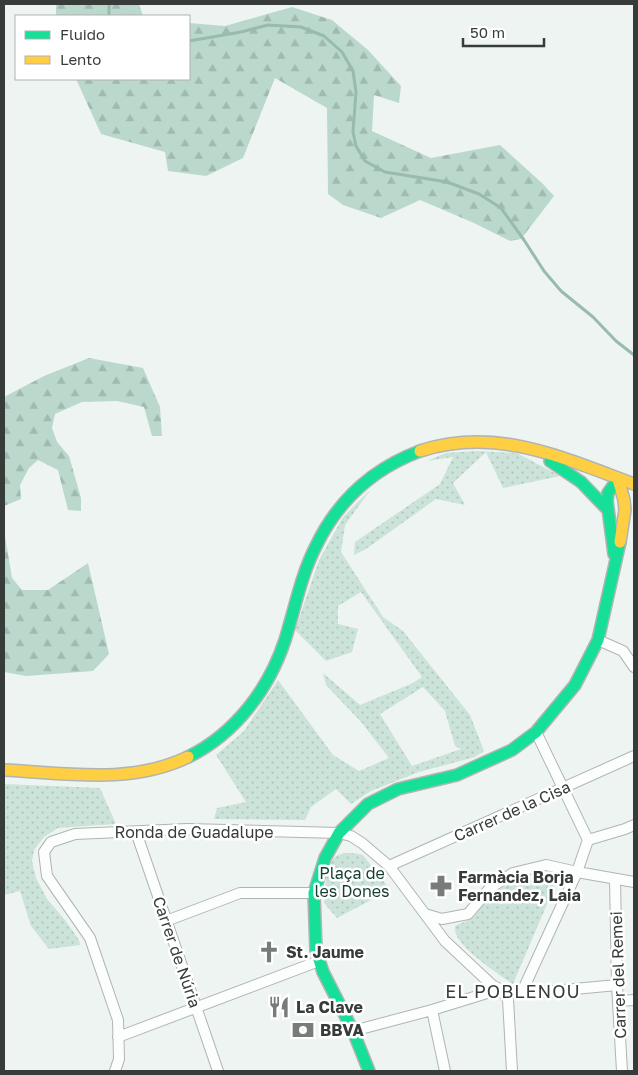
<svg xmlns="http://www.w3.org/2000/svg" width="638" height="1075" font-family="'Golos Text',sans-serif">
<defs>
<pattern id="green-dots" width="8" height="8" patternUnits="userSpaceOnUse" patternTransform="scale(1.25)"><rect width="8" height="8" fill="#cce3da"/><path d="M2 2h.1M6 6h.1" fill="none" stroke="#b0c4bc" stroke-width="1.8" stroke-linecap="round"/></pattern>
<pattern id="forest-firs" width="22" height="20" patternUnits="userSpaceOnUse" patternTransform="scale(1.25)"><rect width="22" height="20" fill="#bbd8cd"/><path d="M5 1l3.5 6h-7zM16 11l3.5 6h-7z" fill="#a1bab1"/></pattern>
</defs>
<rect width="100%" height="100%" fill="#eef4f2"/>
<path fill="url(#green-dots)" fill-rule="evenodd" d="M476 451 517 453 560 476 503 488 486 452 453 483 465 505 436 499 366 549 354 555 355 542 440 484 453 457 427 461 446 453Z
M371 489 345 525 341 552 383 617 403 631 470 715 484 751 475 757 419 772 371 791 351 804 336 789 311 807 305 820 214 819 217 808 246 802 216 755 244 731 278 680 333 755 359 771 389 758 362 723 326 685 323 673 360 705 413 683 422 677 361 592 338 606V624L358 629 352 652 326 661 295 630 319 560 343 517ZM423 687 445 711 455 746 461 749 412 766 380 714Z
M4 784 100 788 116 824 58 828 44 837 34 850 32 861 36 878 47 899 65 920 79 940 80 945 49 949 31 926 20 891 4 895Z
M345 853H354L363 855 389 888 375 898 337 918 324 903C325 891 326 866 334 858 337 855 341 854 345 853Z
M539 875 556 883 513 984C498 974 462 950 456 934 455 932 455 929 455 926L473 918 493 893 518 878Z"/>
<path fill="url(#forest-firs)" d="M56 4H139L143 16H56Z
M292 7 332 20 368 50 401 86 399 103 374 95 372 131 431 158 500 145 543 184 554 196 521 239 510 241 474 223 420 200 381 218 343 205 328 194 327 108 275 78 243 158 206 176 168 171 165 152 101 134 76 79H189V23L225 26Z
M89 358 143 368 160 407 162 436H152L144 407 117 401 82 402 55 414 52 428 57 442 69 456 81 498V511L68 510 58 470 38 460 29 468 20 485 21 499 4 506V397L44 376Z
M4 530 12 578 22 590H48L88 563 109 654 93 671 26 676 4 672Z"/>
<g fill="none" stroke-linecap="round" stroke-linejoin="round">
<path stroke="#98bbae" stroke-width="3" d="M109 16V4
M189 41 241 32 268 25 301 27 324 36 342 52 353 71 356 92 353 132 356 146 365 161 385 172 447 182 479 194 501 208 524 240 544 271 561 291 593 317 616 341 634 355"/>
<g stroke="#b0b5b3" stroke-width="12">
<path id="street" d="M598 640 623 651 634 667
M536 732 588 840
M136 832 218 1071
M588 840 577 872 521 994 617 985
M588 840 625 829 634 825
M389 866 634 756
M615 879 617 985 622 1071
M425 914 442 919 468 914 490 888 513 873 546 865 577 872 634 882
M166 921 240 893H314
M618 1001 634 1000
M432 1010 445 1071
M353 1031 432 1010 500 989
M118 1037 319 961
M115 1071 119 1059 118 1020 90 938 47 876 44 852 51 842 75 834 187 829 339 833 351 836 362 843 389 866 445 941 492 985 500 989 508 999 512 1071"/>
</g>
<g stroke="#b0b5b3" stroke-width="14">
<path id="fast" d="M550 461 581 482 608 510
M614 554 607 501 608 493 618 479
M188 757C235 734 269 689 285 640 295 608 301 575 316 546 338 500 372 469 420 451
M369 1071 353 1031 323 972 316 950 314 893 325 858 339 833 368 804 398 789 457 775 512 750 536 732 575 685 598 640 620 542"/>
</g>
<g stroke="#b0b5b3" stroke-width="14">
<path id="slow" d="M420 451C497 426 563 458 634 484
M618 479 624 500 625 510 620 542
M4 770C66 773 130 785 188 757"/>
</g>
<use href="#street" stroke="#fcfdfd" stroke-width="10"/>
<use href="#fast" stroke="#16e098" stroke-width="11"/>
<use href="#slow" stroke="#ffcf43" stroke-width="11"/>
</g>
<defs>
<g id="pharmacy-bare" transform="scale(1.725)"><path d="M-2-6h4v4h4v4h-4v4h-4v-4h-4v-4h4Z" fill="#777c7a" stroke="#fff" stroke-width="2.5" paint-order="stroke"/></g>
<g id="church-bare" transform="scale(1.725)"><path d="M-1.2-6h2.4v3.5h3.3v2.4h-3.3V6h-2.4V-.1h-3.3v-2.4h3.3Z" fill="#777c7a" stroke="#fff" stroke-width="2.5" paint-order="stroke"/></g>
<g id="restaurant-bare" transform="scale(1.725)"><path d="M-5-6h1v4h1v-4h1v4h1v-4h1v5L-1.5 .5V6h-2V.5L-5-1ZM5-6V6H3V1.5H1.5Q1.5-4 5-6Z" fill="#777c7a" stroke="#fff" stroke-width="2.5" paint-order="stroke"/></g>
<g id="bank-bare" transform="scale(1.725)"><path d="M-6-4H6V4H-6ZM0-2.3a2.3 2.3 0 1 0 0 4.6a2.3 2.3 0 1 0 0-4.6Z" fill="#777c7a" stroke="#fff" stroke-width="2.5" paint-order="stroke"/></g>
</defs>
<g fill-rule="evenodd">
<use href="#pharmacy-bare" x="441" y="886"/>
<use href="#church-bare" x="269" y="952"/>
<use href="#restaurant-bare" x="279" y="1007"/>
<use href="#bank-bare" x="303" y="1030"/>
</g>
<g text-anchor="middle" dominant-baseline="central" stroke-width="5" stroke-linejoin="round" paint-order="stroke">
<g font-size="16" fill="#373c3a" stroke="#fff">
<text transform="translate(512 811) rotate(-24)">Carrer de la Cisa</text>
<text x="194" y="832">Ronda de Guadalupe</text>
<text transform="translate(177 952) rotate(71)">Carrer de Núria</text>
<text transform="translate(618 975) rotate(-92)">Carrer del Remei</text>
</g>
<g font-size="16" fill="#153e32" stroke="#fff">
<text x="352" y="873">Plaça de<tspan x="352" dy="18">les Dones</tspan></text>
</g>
<g font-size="16" font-weight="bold" fill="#373c3a" stroke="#fff" text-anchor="start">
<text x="458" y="877">Farmàcia Borja<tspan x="458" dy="18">Fernandez, Laia</tspan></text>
<text x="286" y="952">St. Jaume</text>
<text x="296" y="1007">La Clave</text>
<text x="320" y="1030">BBVA</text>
</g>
<g font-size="18" letter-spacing="1" fill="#373c3a" stroke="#fff">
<text x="513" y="991">EL POBLENOU</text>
</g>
</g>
<rect width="638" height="1075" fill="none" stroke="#373c3a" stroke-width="10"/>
<rect x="15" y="15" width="175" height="65" fill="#ffffff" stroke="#afb1b0"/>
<rect x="25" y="31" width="25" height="8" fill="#16e098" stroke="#afb1b0"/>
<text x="60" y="40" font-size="15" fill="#373c3a">Fluido</text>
<rect x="25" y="56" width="25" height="8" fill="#ffcf43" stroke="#afb1b0"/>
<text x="60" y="65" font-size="15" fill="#373c3a">Lento</text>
<path d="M463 38v8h81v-8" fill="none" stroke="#373c3a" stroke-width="2.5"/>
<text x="470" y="38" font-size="15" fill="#373c3a" stroke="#ffffff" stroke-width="4" paint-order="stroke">50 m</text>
</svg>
